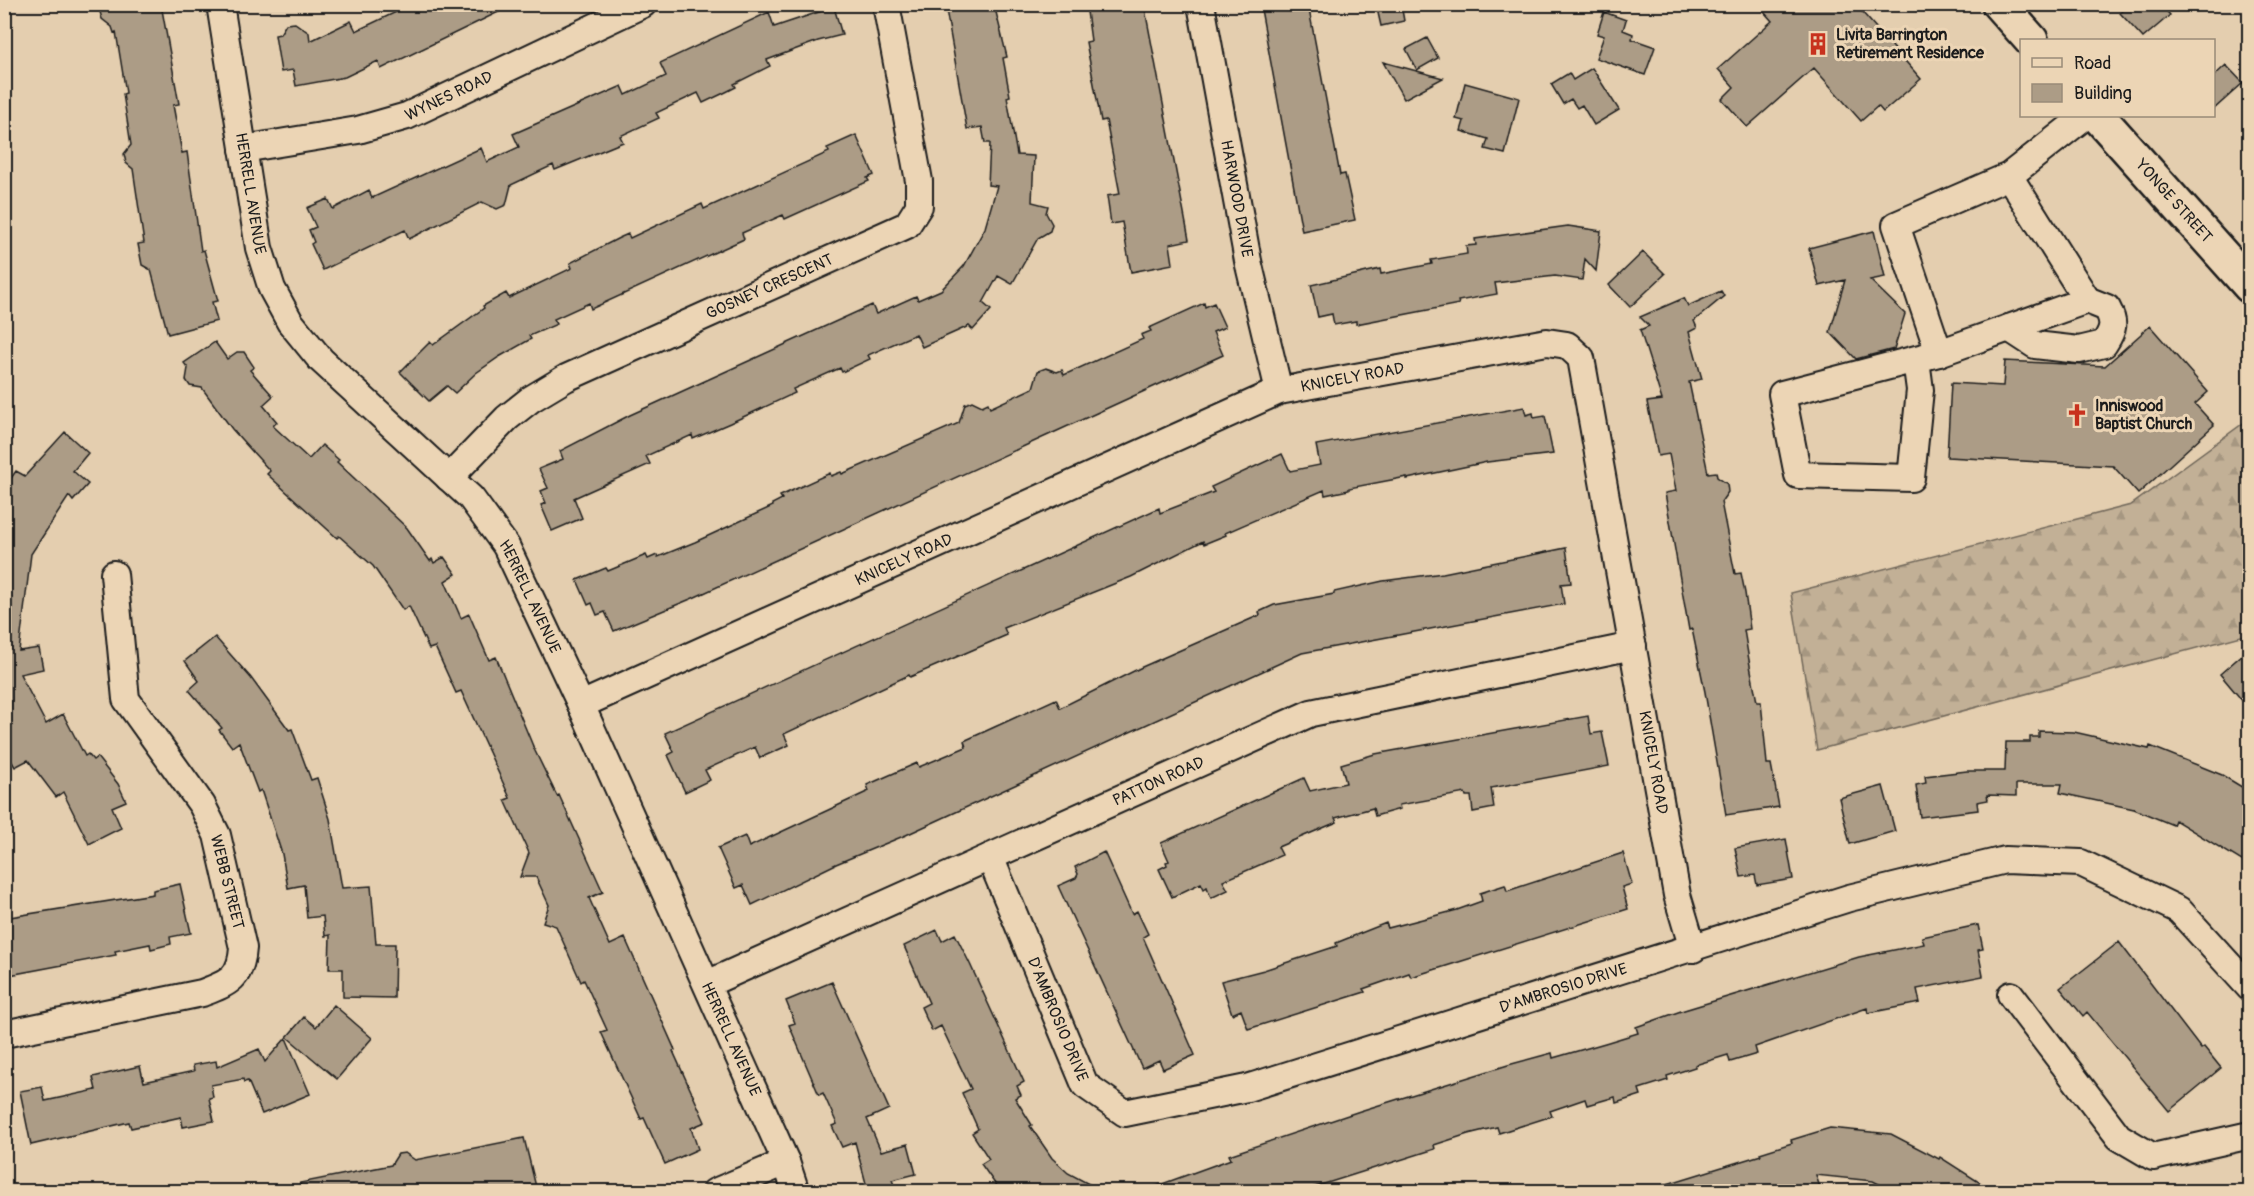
<svg xmlns="http://www.w3.org/2000/svg" width="2254" height="1196" font-family="Pangolin,sans-serif">
<defs>
<pattern id="forest-firs" width="22" height="20" patternUnits="userSpaceOnUse" patternTransform="scale(1.5)"><rect width="22" height="20" fill="#c2b096"/><path d="M5 1l3.5 6h-7zM16 11l3.5 6h-7z" fill="#a69781"/></pattern>
</defs>
<rect width="100%" height="100%" fill="#e4ceaf"/>
<filter id="ink" filterUnits="userSpaceOnUse"><feTurbulence type="fractalNoise" baseFrequency=".0167" numOctaves="2"/><feDisplacementMap in="SourceGraphic" scale="12" xChannelSelector="R" yChannelSelector="G"/><feConvolveMatrix kernelMatrix="1 2 1 2 8 2 1 2 1" color-interpolation-filters="sRGB"/></filter>
<g filter="url(#ink)">
<path fill="url(#forest-firs)" stroke="#6f6659" stroke-width="1.5" d="M2249 419V634L1817 750 1791 593 2131 505Z"/>
<path fill="#ac9c86" stroke="#1c1c1c" stroke-width="1.5" d="M106 4H161L179 104 173 105 182 153 187 152 201 251 204 250 218 301 212 302 217 321 168 334 151 270 142 265 138 244 144 243 133 169 126 163 124 154 131 145 123 94 126 93 116 32 114 33 112 27 102 19 100 12Z
M413 4H515L381 69 378 61 345 77 296 86 293 70 281 72 275 35 280 34 286 24 295 23 309 33 310 41 351 21 356 31Z
M945 4H994L1007 57 1003 58 1010 96 1007 97 1017 155 1034 156 1032 202 1048 206 1046 213 1052 224 1050 231 1038 238 1012 284 998 276 983 303 991 310 973 330 969 326 922 347 916 334 868 355 870 359 842 372 840 368 793 389 795 393 730 423 693 439 692 435 646 456 650 464 574 498 582 518 552 531 541 505 546 503 541 491 548 488 539 469 563 459 560 451 630 415 872 305 876 314 916 296 918 300 941 290 964 266 985 228 997 186 988 185 990 143H985L982 127 967 129Z
M1086 4H1144L1189 240 1170 244 1173 264 1131 272 1122 222 1111 224 1107 196 1120 194 1106 120 1101 121 1086 42 1091 41Z
M1260 4H1308L1340 175 1345 174 1355 220 1302 231Z
M1376 4H1401L1404 21 1381 26Z
M1757 4H1855L1921 79 1883 112 1878 106 1861 121 1814 68 1747 127 1722 99 1734 87 1718 69 1772 21Z
M2130 4H2160L2170 15 2143 38 2120 13Z
M834 7 842 35 818 41 767 60 770 66 734 84 736 87 726 92 703 103 698 93 656 113 659 118 620 136 623 142 555 170 553 165 511 185 506 205 497 209 482 202 409 239 405 230 323 270 311 244 314 242 309 230 316 227 307 208 328 199 333 209 369 190 372 198 481 148 487 162 519 147 513 134 622 86 626 95 666 76 660 63 769 12 774 27Z
M1604 12 1626 20 1623 30 1633 34 1632 39 1655 47 1645 75 1596 58 1604 36 1597 34Z
M1427 38 1438 58 1417 70 1406 49Z
M1383 62 1443 78 1404 99Z
M2226 65 2243 83 2214 109V76Z
M1592 68 1619 110 1594 125 1582 105 1577 108 1571 99 1563 104 1551 84 1569 73 1573 80Z
M1465 83 1519 98 1505 154 1485 149 1488 139 1461 131 1464 121 1456 119Z
M856 135 874 175 867 178 869 181 785 219 783 215 742 233 744 239 591 309 589 303 554 319 557 324 529 336 531 339 499 357 476 373 455 393 447 386 429 401 400 372 430 342 433 345 484 308 483 306 506 293 509 298 572 268 570 263 619 238 628 234 630 238 702 204 704 209 829 152 827 148Z
M1568 226 1601 231 1596 271 1585 259 1582 280 1555 276 1495 283 1497 294 1458 301 1459 304 1356 324V321L1334 325 1332 314 1318 317 1311 285 1380 269 1381 274 1432 264 1431 260 1467 254 1466 246 1476 245 1475 239Z
M1874 231 1885 277 1870 280 1905 314 1894 349 1856 359 1830 332 1845 280 1819 286 1809 248Z
M1643 252 1665 274 1630 307 1609 285Z
M1721 291 1724 296 1694 321 1697 328 1689 332 1702 379 1689 382 1708 473 1716 472 1717 477 1727 484 1728 492 1721 502 1735 574 1741 573 1745 593 1750 629 1744 630 1749 660 1757 702H1761L1767 764H1771L1779 807 1726 815 1705 692 1692 629 1689 630 1665 493 1676 491 1669 454 1658 456 1647 402 1662 400 1640 330 1649 326 1640 317 1684 298 1688 306Z
M1204 303 1205 307 1214 303 1225 327 1213 332 1223 355 693 598 614 631 605 612 597 615 592 603 588 605 577 580 606 568 608 571 646 555 648 559 657 555 658 557 695 542 773 506 772 504 782 499 780 496 830 473 831 476 841 472 842 474 959 423 965 404 972 401 982 406 988 403 990 408 1033 388 1038 371 1046 368 1057 372 1062 370 1064 375 1143 339 1141 335 1151 331 1149 328Z
M2150 326 2208 392 2195 404 2214 425 2138 494 2113 466 1947 457 1951 383 2003 386 2005 361 2105 366Z
M215 342 227 359 237 352H244L254 367 250 370 273 396 263 405 277 422 273 426 309 459 322 445 339 460 337 462 407 528 430 561 432 559 434 563 444 557 456 574 445 581 461 618 469 614 489 660 496 657 535 751 557 796 559 795 603 892 589 898 610 945 625 938 675 1050 673 1051 705 1122 691 1128 698 1149 665 1164 644 1118 641 1119 601 1032 607 1030 584 980 581 982 556 926 543 922 549 905 536 877H520L529 853 505 800 510 798 461 691 456 693 435 647 429 649 409 606 403 610 373 566 339 536 337 538 267 474 270 471 232 429 202 388 190 386 186 380 188 368 184 363Z
M1524 407 1526 415 1533 413 1534 418 1545 416 1553 454 1487 462 1407 479V477L1349 488V490L1325 495 1324 490 1225 533 1226 535 1204 544 1203 541 1131 577 1004 628 1007 635 910 677 909 675 784 734 789 745 760 758 755 747 705 770 710 780 685 792 668 755 674 752 665 733 1159 508 1160 513 1214 492 1211 487 1282 454 1290 471 1320 465 1316 445Z
M65 432 88 453 73 471 88 484 73 501 69 496 31 554 19 651 39 648 43 669 20 674 46 724 63 714 85 756 88 754 93 760 97 757 118 784 126 801 112 807 121 828 89 844 63 792 56 797 28 760 15 767 4 748V488L16 471 25 476Z
M1566 548 1571 583 1561 584 1564 604 1302 653 906 835 836 864 752 905 743 885 736 888 718 848 745 836 749 847 869 791 867 785 917 763 919 767 966 747 964 741 1056 699 1060 708 1142 667 1260 615 1259 612 1274 605 1334 594V592L1383 581 1443 573Z
M215 637 251 678 289 730 292 729 311 780 317 778 330 819 342 888 371 886 376 944H395L394 998 343 997V969H329L330 935 325 936 323 916 307 918 304 885 288 888 282 854 261 790 258 792 239 742 232 747 219 730 222 728 189 690 199 681 185 661Z
M2250 648V710L2220 674Z
M1588 716 1591 734 1602 732 1609 766 1491 788 1494 808 1473 812 1471 796H1466L1465 793 1399 805 1400 809 1375 816 1373 808 1335 818 1337 822 1278 847 1282 855 1223 881 1228 890 1211 898 1207 887 1204 889 1201 883 1172 897 1159 869 1167 865 1166 862 1169 861 1161 843 1304 778 1310 791 1346 783 1341 764 1375 754Z
M2039 731 2074 732 2149 749 2150 746 2222 775 2250 792V866L2175 820 2173 825 2134 809 2060 793 2062 784H2016V796L1987 795 1988 800 1977 802 1978 810 1920 817 1916 785 1926 783 1925 776 1967 771H2005L2006 742H2030V737H2039Z
M1883 786 1895 831 1850 844 1839 798Z
M1786 839 1793 879 1757 885 1755 875 1741 877 1735 848Z
M1104 852 1132 914 1137 911 1148 934 1143 937 1195 1055 1163 1069 1159 1060 1142 1068 1058 886 1076 878 1078 874 1075 867Z
M1623 853 1632 884 1622 887 1628 909 1411 977 1409 973 1363 989 1365 992 1248 1029 1241 1010 1232 1014 1221 981 1264 970 1337 946 1336 943 1386 923 1388 928 1457 910 1482 901 1480 893 1505 885 1507 891Z
M180 884 191 933 170 937 171 944 151 949 150 944 115 951 116 955 4 976V918L153 894V890Z
M1978 925 1983 949 1978 950 1983 976 1917 989 1920 1003 1868 1013 1867 1008 1755 1047 1757 1054 1730 1062 1728 1055 1695 1065V1067L1667 1076 1668 1080 1639 1089 1641 1095 1616 1103 1615 1097 1587 1105 1585 1099 1550 1111 1552 1116 1499 1133 1497 1127 1468 1134 1434 1145 1435 1149 1302 1191H1151V1188L1231 1159 1229 1155 1360 1111 1508 1065 1552 1053 1553 1058 1605 1043 1638 1033 1636 1027 1681 1011 1859 957 1924 944 1922 937Z
M937 930 942 941 955 934 970 964 1024 1082 1017 1086 1021 1095 1015 1098 1032 1125 1030 1126 1052 1158 1068 1173 1102 1191H1000L981 1164 989 1159 972 1133 978 1129 962 1093 971 1089 941 1026 932 1031 921 1007 929 1003 904 946Z
M2119 942 2201 1049 2204 1047 2221 1068 2169 1111 2087 1012 2083 1016 2060 988Z
M832 982 889 1109 867 1119 881 1151 908 1144 916 1174 892 1180 894 1185 868 1191 855 1142 842 1147 832 1126 837 1124 823 1093 819 1095 789 1025 795 1023 786 1001Z
M334 1005 372 1038 337 1079 287 1037 304 1017 316 1027Z
M286 1038 310 1094 262 1114 248 1081 244 1082 243 1079 211 1085 213 1097 209 1098 214 1121 183 1127 181 1117 131 1128 129 1122 31 1145 20 1091 42 1087 45 1101 96 1090 93 1077 140 1066 144 1082 194 1071 193 1065 216 1061 217 1067 259 1049 265 1062Z
M1830 1128 1891 1134 1939 1159 1940 1157 1993 1191H1893L1873 1181 1816 1175 1821 1191H1655L1654 1188 1761 1155 1760 1153 1792 1143 1791 1140Z
M524 1138 537 1191H301L300 1183 391 1165 398 1154 405 1153 415 1160Z"/>
<g fill="none" stroke-linecap="round" stroke-linejoin="round">
<g stroke="#1c1c1c" stroke-width="30">
<g id="minor">
<path id="s1" d="M220 4 259 248 272 289 290 322 321 360 471 498 506 546 581 705 786 1162 796 1192"/>
<path id="s2" d="M1201 4 1248 261 1279 391"/>
<path id="s3" d="M243 149 358 130 407 116 643 4"/>
<path d="M2009 176 2087 300 1939 353 1896 225 2009 176 2085 116"/>
<path d="M2009 328 2035 345 2079 350 2104 344C2114 329 2115 323 2107 308L2087 300"/>
<path d="M1916 360 1920 390 1911 478 1798 475 1782 394 1939 353"/>
<path id="s4" d="M449 478 507 418 531 399 566 378 907 225 919 206V181L886 4"/>
<path id="s5" d="M581 705 1279 391 1547 342 1567 345 1581 358 1677 895 1693 949"/>
<path id="s6" d="M990 857 1085 1085 1125 1113 1247 1088 1849 898 2005 860 2081 863 2179 910 2250 988"/>
<path id="s7" d="M707 984 1311 713 1633 646"/>
<path d="M2011 995 2119 1137 2153 1157 2250 1135"/>
<path d="M4 1034 202 993C228 983 241 979 243 948L217 835 202 805 126 699 114 574"/>
<path d="M715 1192 786 1162"/>
</g>
</g>
<g stroke="#1c1c1c" stroke-width="38">
<g id="major">
<path d="M1999 4 2031 40"/>
<path id="s8" d="M2098 116 2250 286"/>
</g>
</g>
<use href="#minor" stroke="#ecd5b5" stroke-width="26"/>
<use href="#major" stroke="#ecd5b5" stroke-width="33"/>
</g>
</g>
<defs>
<g id="building-bare" transform="scale(1.8)"><path d="M-4-6H4V6H1V3H-1V6H-4ZM-2.5-4.3h1.7v1.8h-1.7ZM.8-4.3h1.7v1.8H.8ZM-2.5-1h1.7V.8h-1.7ZM.8-1h1.7V.8H.8Z" fill="#c8321e" stroke="#ecd5b5" stroke-width="2.5" paint-order="stroke"/></g>
<g id="church-bare" transform="scale(1.8)"><path d="M-1.2-6h2.4v3.5h3.3v2.4h-3.3V6h-2.4V-.1h-3.3v-2.4h3.3Z" fill="#c8321e" stroke="#ecd5b5" stroke-width="2.5" paint-order="stroke"/></g>
</defs>
<g fill-rule="evenodd">
<use href="#building-bare" x="1818" y="44"/>
<use href="#church-bare" x="2077" y="415"/>
</g>
<g text-anchor="middle" dominant-baseline="central" stroke-width="6" stroke-linejoin="round" paint-order="stroke">
<g font-size="16" font-weight="bold" fill="#1c1c1c" stroke="#ecd5b5" text-anchor="start">
<text x="1836" y="35">Livita Barrington<tspan x="1836" dy="18">Retirement Residence</tspan></text>
<text x="2095" y="406">Inniswood<tspan x="2095" dy="18">Baptist Church</tspan></text>
</g>
<g font-size="16" fill="#1c1c1c" stroke="#ecd5b5">
<text stroke="none"><textPath href="#s3" startOffset="214">WYNES ROAD</textPath></text>
<text stroke="none"><textPath href="#s1" startOffset="192">HERRELL AVENUE</textPath></text>
<text stroke="none"><textPath href="#s2" startOffset="198">HARWOOD DRIVE</textPath></text>
<text stroke="none"><textPath href="#s8" startOffset="114">YONGE STREET</textPath></text>
<text stroke="none"><textPath href="#s4" startOffset="378">GOSNEY CRESCENT</textPath></text>
<text stroke="none"><textPath href="#s5" startOffset="840">KNICELY ROAD</textPath></text>
<text stroke="none"><textPath href="#s5" startOffset="354">KNICELY ROAD</textPath></text>
<text stroke="none"><textPath href="#s1" startOffset="696">HERRELL AVENUE</textPath></text>
<text stroke="none"><textPath href="#s5" startOffset="1488">KNICELY ROAD</textPath></text>
<text stroke="none"><textPath href="#s7" startOffset="495">PATTON ROAD</textPath></text>
<text transform="translate(227 882) rotate(76)">WEBB STREET</text>
<text stroke="none"><textPath href="#s6" startOffset="752">D'AMBROSIO DRIVE</textPath></text>
<text stroke="none"><textPath href="#s6" startOffset="176">D'AMBROSIO DRIVE</textPath></text>
<text stroke="none"><textPath href="#s1" startOffset="1182">HERRELL AVENUE</textPath></text>
</g>
</g>
<rect width="2254" height="1196" fill="none" stroke="#ecd5b5" stroke-width="24"/>
<rect x="12" y="12" width="2230" height="1172" fill="none" stroke="#1c1c1c" stroke-width="2" filter="url(#ink)"/>
<rect x="2020" y="39" width="195" height="78" fill="#ecd5b5" stroke="#998b78" stroke-width="1.5"/>
<rect x="2032" y="58" width="30" height="9" fill="#ecd5b5" stroke="#998b78" stroke-width="1.5"/>
<text x="2074" y="69" font-size="18" fill="#1c1c1c">Road</text>
<rect x="2032" y="84" width="30" height="18" fill="#ac9c86" stroke="#998b78" stroke-width="1.5"/>
<text x="2074" y="99" font-size="18" fill="#1c1c1c">Building</text>
</svg>
